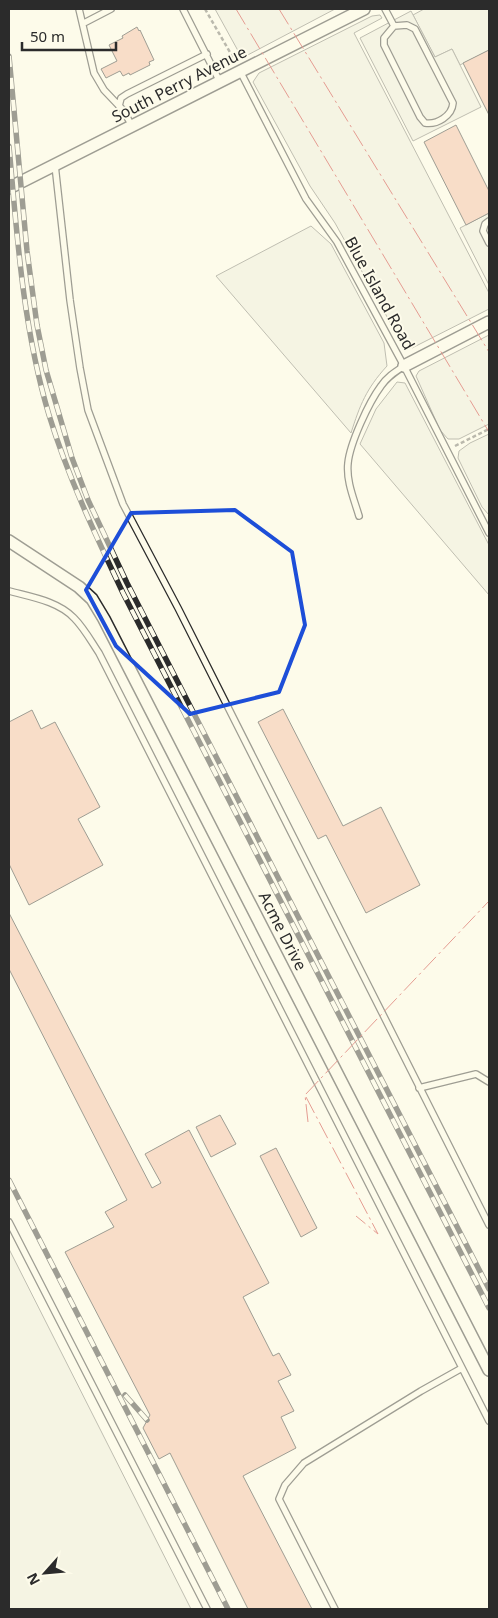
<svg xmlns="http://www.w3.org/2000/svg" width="498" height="1618" font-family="'Noto Sans',sans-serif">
<rect width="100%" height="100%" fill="#fdfbea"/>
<path fill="#ecebdb" stroke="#74746e" d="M215 9H335L242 58Z
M424 9H489V50L460 65 452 49 435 57 413 15Z
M380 15 382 18 354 33 489 293V309L412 348 396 333 335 223 310 186 253 82 259 73 372 16Z
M311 226 331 244 384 343 387 366C366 389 360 405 351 433L216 276Z
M489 335V424L459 439H448L440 430 416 376 419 371Z
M397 382 405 383 489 545V595L360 444 376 409Z
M489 434V515L482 507 458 458 459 451 470 443Z
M9 1249 191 1609H9Z"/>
<path fill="#eceadb" stroke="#74746e" d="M411 11 435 57 452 49 481 107 413 141 360 38Z
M489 213V285L460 228Z"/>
<path fill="#f2b8a0" stroke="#2b2b2b" d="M137 27 139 31 140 30 154 60 149 62 150 65 130 75 129 73 123 76 120 71 106 78 101 69 117 61 109 45 123 38 122 36Z
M489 50V115L463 63Z
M456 125 489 191V213L466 225 424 142Z
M283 709 343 826 381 807 420 885 366 913 326 835 318 839 258 722Z
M32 710 41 729 55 722 100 807 78 819 103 865 29 905 9 864V722Z
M9 913 152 1188 161 1183 145 1154 189 1130 269 1283 243 1297 273 1356 279 1353 291 1375 278 1381 294 1411 281 1417 296 1448 243 1476 312 1609H248L170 1453 159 1459 143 1428 150 1415 65 1252 114 1227 105 1212 127 1200 9 969Z
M220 1115 236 1144 211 1157 196 1127Z
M276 1148 317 1228 301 1237 260 1156Z"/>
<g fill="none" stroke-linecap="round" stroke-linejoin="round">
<g stroke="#2b2b2b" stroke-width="8">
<path id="lane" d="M79 9 94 73 104 90 123 110 132 126
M183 9 220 82
M385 9 394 26
M84 23 111 9
M407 25 415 29 453 103C452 116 437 125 425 123L420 117 384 45V38L394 26Z
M240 71 306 199 337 242 404 366 489 533
M119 106 121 98 127 94 207 54
M55 165 70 300 80 368 88 410 123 504 178 608 489 1225
M489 221 485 224 483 231 489 243
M359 516C354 499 346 481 348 463 350 443 369 402 381 386 387 377 395 372 404 366
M9 591C31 597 58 601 74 618 84 628 91 641 99 653L489 1421
M419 1088 476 1074 489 1082
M9 1222 207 1609
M335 1609 279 1499 285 1485 304 1463 421 1391 462 1368"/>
</g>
<g stroke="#2b2b2b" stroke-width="14">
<path id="street" d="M9 188 364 9
M404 366 489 322
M9 541 79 587 92 599 104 619 489 1370"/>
</g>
<path stroke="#6a6964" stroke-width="2.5" stroke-dasharray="4 2.5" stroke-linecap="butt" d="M205 9 235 61
M455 446 489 429"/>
<use href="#lane" stroke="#fdfbea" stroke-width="5.5"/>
<use href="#street" stroke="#fdfbea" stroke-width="11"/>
<g stroke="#2b2b2b" stroke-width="5.5">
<path id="rail" d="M9 56 27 251 37 325 46 370 72 458 88 500 127 583 489 1289
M9 146C17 236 23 328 49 415 68 477 95 534 123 593L489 1308
M9 1180 228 1609
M125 1395 147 1420"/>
</g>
<use href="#rail" stroke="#fdfbea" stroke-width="4" stroke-dasharray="11" stroke-linecap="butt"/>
<path stroke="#c62828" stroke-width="1" stroke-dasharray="18 4 2.5 4" stroke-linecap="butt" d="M236 9 489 432
M279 9 489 352
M306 1097 378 1234 356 1216
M308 1122 305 1095 489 901"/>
</g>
<path d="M0 0H498V1618H0ZM235 510 292 552 305 625 279 692 190 714 116 646 86 590 131 513Z" fill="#fdfbea" fill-opacity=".55" fill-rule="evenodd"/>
<path fill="none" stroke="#1d4ed8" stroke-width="4" stroke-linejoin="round" d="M235 510 292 552 305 625 279 692 190 714 116 646 86 590 131 513Z"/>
<g text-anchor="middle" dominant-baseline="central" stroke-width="4" stroke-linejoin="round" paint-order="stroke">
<g font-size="16" fill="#2b2b2b" stroke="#fdfbea">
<text transform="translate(179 84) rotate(-27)">South Perry Avenue</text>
<text transform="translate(380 293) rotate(61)">Blue Island Road</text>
<text transform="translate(283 931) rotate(63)">Acme Drive</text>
</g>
</g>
<rect width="498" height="1618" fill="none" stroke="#2b2b2b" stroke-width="20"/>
<g transform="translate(45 1573) rotate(243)" stroke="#fdfbea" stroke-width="4" paint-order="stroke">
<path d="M0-4L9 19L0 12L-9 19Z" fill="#2b2b2b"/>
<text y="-8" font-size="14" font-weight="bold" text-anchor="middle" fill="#2b2b2b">N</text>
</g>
<path d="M22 42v8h94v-8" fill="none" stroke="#2b2b2b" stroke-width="2.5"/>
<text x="30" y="42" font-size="15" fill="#2b2b2b" stroke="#fdfbea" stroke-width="4" paint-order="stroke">50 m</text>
</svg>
